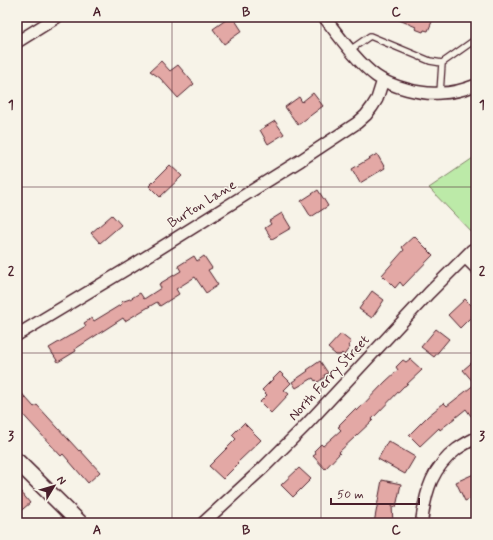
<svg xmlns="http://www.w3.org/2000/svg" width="493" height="540" font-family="Mynerve,sans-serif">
<rect width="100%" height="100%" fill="#f7f3e8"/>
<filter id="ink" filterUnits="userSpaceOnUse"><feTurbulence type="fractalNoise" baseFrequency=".025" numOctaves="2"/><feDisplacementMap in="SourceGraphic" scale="8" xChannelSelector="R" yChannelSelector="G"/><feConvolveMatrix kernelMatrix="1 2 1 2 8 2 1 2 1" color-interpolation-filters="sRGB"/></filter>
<g filter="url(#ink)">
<path fill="#bceaa8" stroke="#83846a" d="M476 156V237L429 188Z"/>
<path fill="#e3a8a5" stroke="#4a1f2b" d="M230 17H233L242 31 224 44 213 29Z
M392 17H434L428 31 424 30 423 32 415 29 416 27Z
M161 61 170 71 178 65 194 84 178 98 160 78 150 71Z
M313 93 323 106 298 125 285 107 299 97 302 102Z
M275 121 284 134 268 144 260 130Z
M377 154 385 168 360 183 352 169Z
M170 165 182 176 160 197 149 186Z
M318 190 328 206 311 217 301 201Z
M282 213 291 228 272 239 265 228 271 224 269 221Z
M112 215 121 225 100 243 91 233Z
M414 236 433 255 403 286 400 282 395 288 382 275 404 250 402 247Z
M194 256 197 261 204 256 212 268 208 270 218 285 206 293 195 277 176 289 179 294 160 306 157 302 125 321 123 318 75 349 76 351 58 362 49 348 86 326 84 323 92 318 94 321 122 304 121 302 130 299 140 293 144 299 161 288 159 284 181 271 178 266Z
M372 291 384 300 372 318 359 309Z
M465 299 476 310V312L460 328 448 315Z
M436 329 449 339 434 357 421 347Z
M341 334 351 342 348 346 350 347 344 355 342 353 340 355H336L328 348Z
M410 359 422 370 405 386H404L372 419 373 420 339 452 340 453 325 469 313 456 316 454 314 451 321 444 323 446 341 430 338 427 340 426 339 425 355 409 357 411 385 382 398 370 396 367 403 360 406 362Z
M476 359V412L471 416 466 409 440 430 439 428 420 446 409 435 428 416 444 403 447 406 475 384 463 370Z
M320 361 328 373 324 375 325 377 318 382 316 380 315 381 313 378 296 388 292 382 308 371 307 370Z
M280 372 291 383 284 390 289 394 271 413 260 402 267 395 262 390Z
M17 388 34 407 37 405 79 451 80 450 100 472 88 483 63 454 61 456 17 408Z
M244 423 261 440 237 463 238 464 223 479 209 466 236 439 232 435Z
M388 441 415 457 405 474 378 459Z
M299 468 311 479 293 497 281 485Z
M476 473V496L465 501 456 482Z
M382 480 401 484 396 507 392 506 393 523H374Z
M17 487 30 503 17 514Z"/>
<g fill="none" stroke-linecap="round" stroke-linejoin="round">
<g stroke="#4a1f2b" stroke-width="8">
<path id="service" d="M350 50 370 36 430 61 442 63 476 39
M440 93 442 63"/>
</g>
<g stroke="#4a1f2b" stroke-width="14">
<path id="minor" d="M324 17C339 36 357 62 376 76 391 87 423 95 440 93 452 93 466 89 476 85
M17 42 57 17
M465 257 476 268
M17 335 130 267 301 160 357 123 366 115 372 107 377 99 383 80
M203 523 263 468 306 425 429 293 472 250
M423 523 422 519C426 490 432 468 457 449 463 445 469 441 476 438"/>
</g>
<g stroke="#4a1f2b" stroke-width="18">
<path id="secondary" d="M17 461 80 523"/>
</g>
<use href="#service" stroke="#f7f3e8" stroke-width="5.5"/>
<use href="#minor" stroke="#f7f3e8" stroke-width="11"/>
<use href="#secondary" stroke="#f7f3e8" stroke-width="15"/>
</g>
</g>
<path fill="none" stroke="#4a1f2b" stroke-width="1" stroke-opacity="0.55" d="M172 17V523M321 17V523M17 187H476M17 353H476"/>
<g text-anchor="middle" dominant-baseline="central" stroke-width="3" stroke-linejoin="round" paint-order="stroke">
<g font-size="14" fill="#4a1f2b" stroke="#f7f3e8">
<text transform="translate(202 204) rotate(-32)">Burton Lane</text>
<text transform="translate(329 378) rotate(-47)">North Ferry Street</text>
</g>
</g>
<rect width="493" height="540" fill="none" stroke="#f7f3e8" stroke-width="44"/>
<g transform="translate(54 486) rotate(52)" stroke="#f7f3e8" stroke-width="3" paint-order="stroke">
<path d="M0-3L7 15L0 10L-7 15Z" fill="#4a1f2b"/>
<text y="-6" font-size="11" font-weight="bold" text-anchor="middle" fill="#4a1f2b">N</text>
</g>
<path d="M331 498v6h88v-6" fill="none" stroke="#4a1f2b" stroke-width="2"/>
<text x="337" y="498" font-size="12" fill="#4a1f2b" stroke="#f7f3e8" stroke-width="3" paint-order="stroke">50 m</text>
<rect x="22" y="22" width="449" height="496" fill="none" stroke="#4a1f2b" stroke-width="1.5"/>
<g font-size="13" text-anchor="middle" font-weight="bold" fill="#4a1f2b">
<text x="97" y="16">A</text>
<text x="246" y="16">B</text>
<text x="396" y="16">C</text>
<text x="11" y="109">1</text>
<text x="482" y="109">1</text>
<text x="11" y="275">2</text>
<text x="482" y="275">2</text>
<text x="11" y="440">3</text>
<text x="482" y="440">3</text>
<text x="97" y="534">A</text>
<text x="246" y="534">B</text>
<text x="396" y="534">C</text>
</g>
</svg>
